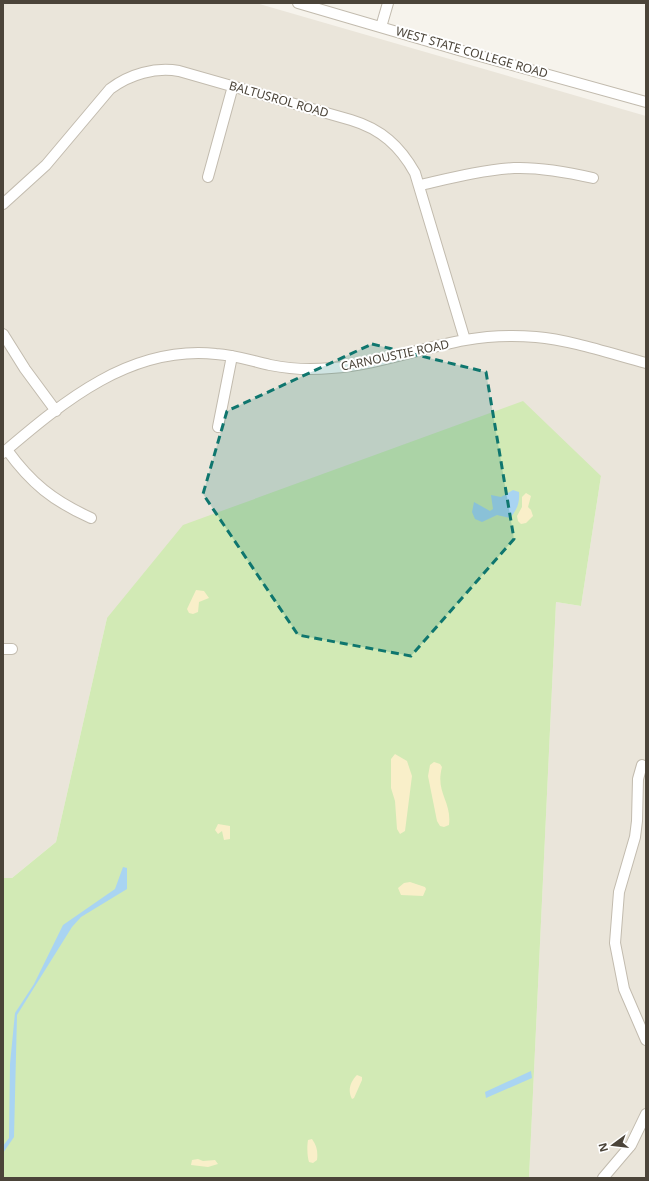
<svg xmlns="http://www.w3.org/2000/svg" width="649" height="1181" font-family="'Noto Sans',sans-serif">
<rect width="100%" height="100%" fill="#f6f3ec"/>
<path fill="#eae5da" d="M3 3H256L646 116V1178H529L556 602 581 606 601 476 107 618 56 842 12 878H3Z"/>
<path fill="#d2eab5" d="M523 401 601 476 581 606 556 602 529 1178H3V878H12L56 842 107 618 183 525Z"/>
<path fill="#f9efc9" d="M526 493 531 496 528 507 531 510 533 516 526 523 521 524 518 521 517 516 522 507V497Z
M196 590 204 591 209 598 199 602 198 612 193 614 189 613 187 609Z
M395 754 407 761 412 776 405 831 400 834 397 829 395 801 391 788V759Z
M434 762 440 764 442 767C435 793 452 801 449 825L444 827 440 826 437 821 428 776 430 765Z
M218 824 230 826V839L224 840 222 831 218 834 215 830Z
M410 882 425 887 426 889 423 896 401 895 398 888 404 883Z
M357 1075 362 1077V1080L354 1098 352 1099C347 1090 351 1081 357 1075Z
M312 1139C317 1146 318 1152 317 1160L313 1163 309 1162C307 1155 307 1146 308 1140Z
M198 1159 203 1161 215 1160 218 1164 208 1167 191 1165 192 1160Z"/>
<path fill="#a9d4f2" d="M513 490 519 492C520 502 517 510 510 518L497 515 482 522 475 519 472 512 474 502 490 511 493 509 491 495 501 497Z
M123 867 127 868V889L81 917 72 927 17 1015 14 1137 3 1153V1146L9 1138 10 1064 15 1013 34 984 63 925 115 889Z
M531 1071 532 1078 486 1098 485 1092Z"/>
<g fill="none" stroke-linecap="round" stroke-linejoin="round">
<g stroke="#c2bbae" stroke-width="12">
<path id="minor" d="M298 3 462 51 646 102
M381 27 388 3
M208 177 233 86
M420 185C451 178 482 170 514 168 541 167 567 172 593 178
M3 204 46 165 110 89C130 74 155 67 179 71L351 120C381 129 400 146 415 173L465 340
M3 334 25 369 56 411
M218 427 232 356
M7 450C31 483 53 501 91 518
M3 453C64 401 131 345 216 354 235 355 252 361 270 365 290 369 311 370 331 368 377 365 420 348 465 340 488 336 513 335 536 337 571 340 612 354 646 363
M3 649H12
M642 765 638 779 637 821 635 837 619 892 615 943 624 989 646 1040
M603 1178 631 1145 646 1114"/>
</g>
<use href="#minor" stroke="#fff" stroke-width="10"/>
</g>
<path fill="#0f766e" fill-opacity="0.2" stroke="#0f766e" stroke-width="3" stroke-dasharray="8 5" stroke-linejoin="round" d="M372 344 486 372 514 539 411 656 298 635 203 494 227 411Z"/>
<g text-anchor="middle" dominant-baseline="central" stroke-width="4" stroke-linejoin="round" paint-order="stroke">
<g font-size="12" fill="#4b4439" stroke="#fff">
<text transform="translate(472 52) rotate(16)">WEST STATE COLLEGE ROAD</text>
<text transform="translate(279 99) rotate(16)">BALTUSROL ROAD</text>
<text transform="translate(395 355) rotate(-12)">CARNOUSTIE ROAD</text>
</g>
</g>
<rect width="649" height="1181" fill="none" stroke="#4b4439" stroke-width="8"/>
<g transform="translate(613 1145) rotate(255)" stroke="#ffffff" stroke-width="3" paint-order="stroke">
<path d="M0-3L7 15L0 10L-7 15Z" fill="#4b4439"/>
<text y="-6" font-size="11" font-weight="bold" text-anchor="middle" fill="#4b4439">N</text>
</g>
</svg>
